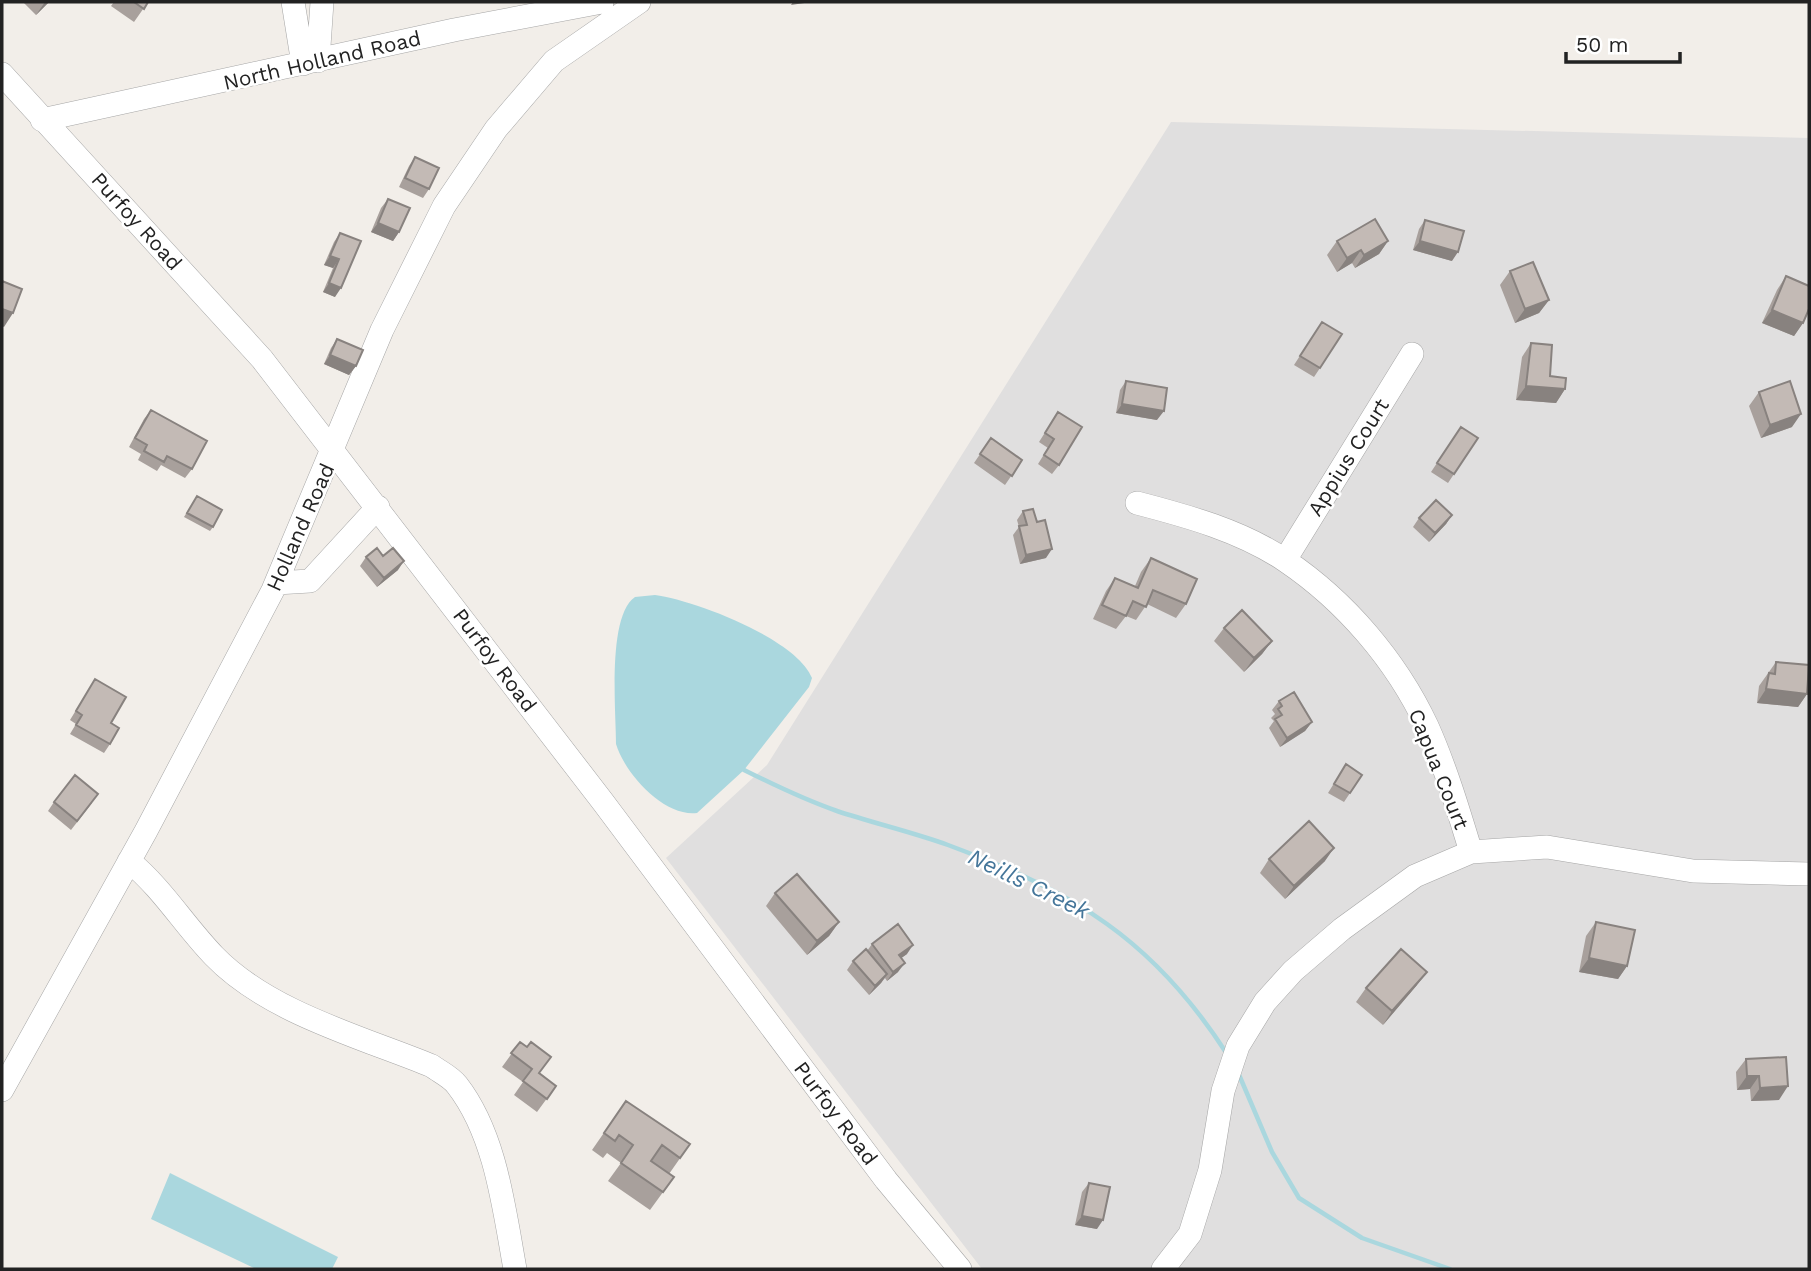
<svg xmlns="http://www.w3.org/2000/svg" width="1811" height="1271" font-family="'Work Sans',sans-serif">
<rect width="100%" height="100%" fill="#f2eee9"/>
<path fill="#e0dfdf" d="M1171 122 1809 138V1269H982L666 858 767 765Z"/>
<path fill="#aad7de" d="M655 595C694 600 797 639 812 678L809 687 744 770 697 813C664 817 625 774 616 744 616 711 607 616 635 597Z
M170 1173 338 1257 332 1269H256L151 1219Z"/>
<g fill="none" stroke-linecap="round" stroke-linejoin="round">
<path stroke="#aad7de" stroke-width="4.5" d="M741 766 744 770C774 785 805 800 837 811 873 823 912 832 948 845 1074 892 1153 939 1227 1054
M1237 1070 1272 1152 1299 1198 1362 1238 1450 1269"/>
<g stroke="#a6a6a6" stroke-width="24">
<path id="minor" d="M293 2 303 64
M318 61 322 2
M2 74 262 359 603 802 886 1180 960 1269
M42 120 454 30 602 2
M1137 503C1187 516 1242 531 1286 561 1345 601 1396 660 1427 726 1445 766 1458 809 1471 852
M1285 560 1412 354
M276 583 310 581 378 507
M129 861C163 889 184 925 214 956 268 1012 361 1037 432 1066 440 1072 451 1077 457 1085 496 1135 504 1209 515 1269
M2 1090 146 831 273 590 382 330 444 206 496 129 554 61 639 2
M1163 1269 1190 1234 1210 1170 1223 1091 1238 1046 1265 1002 1293 971 1342 929 1415 876 1471 852 1547 847 1693 871 1809 874"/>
</g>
<use href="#minor" stroke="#fff" stroke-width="23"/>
</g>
<path fill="#a8a09c" d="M23 2H49L36 15Z
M114 2H148L134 22 111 6Z
M415 157 429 189 423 198 399 187 409 166Z
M388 199 399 232 393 241 371 232 381 208Z
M1425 220 1452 261 1413 250 1419 229Z
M340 233 335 297 323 292 333 268 324 265 334 242Z
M1337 241H1388L1379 254 1355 268 1352 263 1337 272 1327 255Z
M1510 271 1549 300 1539 313 1515 323 1500 285Z
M1786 276 1803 323 1794 336 1762 323 1777 290Z
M1316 331 1320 368 1314 377 1294 365Z
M337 339 356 366 349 375 324 364 331 348Z
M1531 343 1550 376 1565 389 1556 403 1516 400 1522 357Z
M1126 381 1157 420 1116 413 1120 390Z
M1759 392 1792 427 1761 438 1749 406Z
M151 410 192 469 185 478 161 465 157 471 138 460 141 454 129 447 144 419Z
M1058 412 1059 465 1052 474 1038 464 1048 448 1039 442Z
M1461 427 1478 438 1448 483 1431 472Z
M991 438 1022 460 1005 485 974 463Z
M197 496 213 527 210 531 184 517Z
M1023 511 1037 522 1046 558 1020 564 1013 535 1019 527 1017 520Z
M1452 515 1446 524 1429 542 1413 527 1419 518Z
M383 556 398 570 377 587 360 566 366 557Z
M1151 558 1186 604 1176 618 1147 604 1136 620 1126 616 1116 629 1093 619 1106 591 1115 578 1135 586 1141 572Z
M1224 628 1272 641 1262 654 1244 672 1214 641Z
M1776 662 1807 694 1798 707 1757 703 1759 686Z
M95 679 111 723 110 744 104 753 70 734 76 724 70 720Z
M1279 701 1312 722 1305 731 1280 747 1269 728 1274 721 1271 718 1275 714 1272 710Z
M1346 764 1350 793 1344 802 1328 793Z
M54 802 92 803 71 830 48 811Z
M1269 859 1325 861 1285 899 1260 873Z
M775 893 839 922 829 936 807 955 766 906Z
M1596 922 1627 966 1618 979 1579 972 1586 936Z
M872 944 907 954 901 958 898 972 887 981 885 978 881 983 869 995 847 970 853 961 867 951Z
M1417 985 1383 1025 1356 1002 1366 988Z
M520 1042 540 1073 556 1086 537 1112 514 1095 523 1082 502 1067Z
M1746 1059 1779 1100 1751 1101 1750 1089 1737 1090 1736 1072Z
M626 1101 690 1144 669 1174 674 1177 650 1210 608 1181 621 1163 607 1153 603 1158 592 1150Z
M1089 1183 1097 1229 1075 1225 1082 1192Z"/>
<path fill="#88827f" d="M45 2H49L36 15Z
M793 2H811L791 5Z
M378 223 399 232 393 241 371 232Z
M1388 241 1379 254 1355 268 1364 255Z
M1420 241 1458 252 1452 261 1413 250Z
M1361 250 1352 263 1337 272 1347 258Z
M330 256 339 259 333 268 324 265Z
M329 283 341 288 335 297 323 292Z
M1549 300 1539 313 1515 323 1525 309Z
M2 309 13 313 4 327 2 326Z
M1772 310 1803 323 1794 336 1762 323Z
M330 355 356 366 349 375 324 364Z
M1526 386 1565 389 1556 403 1516 400Z
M1122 404 1164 411 1157 420 1116 413Z
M1801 414 1792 427 1761 438 1770 425Z
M1452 515 1446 524 1429 542 1435 533Z
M1052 549 1046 558 1020 564 1026 555Z
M404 561 398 570 377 587 384 578Z
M1272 641 1262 654 1244 672 1254 658Z
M1766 689 1807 694 1798 707 1757 703Z
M1312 722 1305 731 1280 747 1287 738Z
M1334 848 1325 861 1285 899 1294 886Z
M839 922 829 936 807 955 817 941Z
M913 945 907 954 893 964 899 955Z
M1589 958 1627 966 1618 979 1579 972Z
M905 963 898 972 887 981 893 972Z
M1427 972 1417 985 1383 1025 1392 1011Z
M887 974 881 983 869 995 875 986Z
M1747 1076H1759L1750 1089 1737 1090Z
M1788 1086 1779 1100 1751 1101 1760 1088Z
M1082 1216 1103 1220 1097 1229 1075 1225Z"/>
<path fill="#c3bab5" stroke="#88827f" stroke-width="2" d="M134 2H148L144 9Z
M415 157 439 168 429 189 405 178Z
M388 199 410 208 399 232 378 223Z
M1375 219 1388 241 1364 255 1361 250 1347 258 1337 241Z
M1425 220 1464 231 1458 252 1420 241Z
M340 233 361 241 341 288 329 283 339 259 330 256Z
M1533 262 1549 300 1525 309 1510 271Z
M1786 276 1809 286V309L1803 323 1772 310Z
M2 281 22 289 13 313 2 309Z
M1322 322 1342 334 1320 368 1300 356Z
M337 339 363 350 356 366 330 355Z
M1531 343 1552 345 1550 376 1566 378 1565 389 1526 386Z
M1126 381 1167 388 1164 411 1122 404Z
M1790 381 1801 414 1770 425 1759 392Z
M151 410 207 441 192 469 167 456 164 462 144 451 147 445 135 438Z
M1058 412 1082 427 1059 465 1044 455 1054 439 1045 433Z
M1461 427 1478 438 1454 474 1437 463Z
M991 438 1022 460 1012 476 980 454Z
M197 496 222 510 213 527 187 513Z
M1436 500 1452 515 1435 533 1419 518Z
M1033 509 1037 522 1045 520 1052 549 1026 555 1019 526 1027 525 1023 511Z
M377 548 383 556 393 548 404 561 384 578 366 557Z
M1151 558 1197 579 1186 604 1153 590 1146 607 1133 601 1126 616 1102 605 1115 578 1138 588Z
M1242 610 1272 641 1254 658 1224 628Z
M1776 662 1809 665 1807 694 1766 689 1769 673 1775 674Z
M95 679 126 697 111 723 119 728 110 744 76 725 82 715 76 711Z
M1294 692 1312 722 1287 738 1275 719 1282 715 1278 709 1282 706 1279 701Z
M1346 764 1362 775 1350 793 1334 784Z
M75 775 98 794 77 821 54 802Z
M1309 821 1334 848 1294 886 1269 859Z
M797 874 839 922 817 941 775 893Z
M1596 922 1635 930 1627 966 1589 958Z
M898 924 913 945 899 955 905 963 893 972 872 944Z
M866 949 887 974 875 986 853 961Z
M1401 949 1427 972 1392 1011 1366 988Z
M520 1042 527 1047 531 1042 551 1057 539 1073 556 1086 547 1099 523 1081 532 1069 511 1053Z
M1786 1057 1788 1086 1760 1088 1759 1076H1747L1746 1059Z
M626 1101 690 1144 680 1158 662 1145 651 1161 674 1177 663 1192 621 1163 633 1145 619 1135 615 1141 604 1133Z
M1089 1183 1110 1187 1103 1220 1082 1216Z"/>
<g text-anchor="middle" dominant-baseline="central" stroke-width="5" stroke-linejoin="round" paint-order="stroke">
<g font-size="21" fill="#222" stroke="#fff">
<text transform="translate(322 60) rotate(-13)">North Holland Road</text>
<text transform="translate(137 221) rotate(48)">Purfoy Road</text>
<text transform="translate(1348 457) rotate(-58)">Appius Court</text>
<text transform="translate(300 527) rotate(-66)">Holland Road</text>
<text transform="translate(495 660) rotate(53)">Purfoy Road</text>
<text transform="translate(1439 769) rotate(68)">Capua Court</text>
<text transform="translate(836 1113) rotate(53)">Purfoy Road</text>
</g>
<g font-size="23" font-style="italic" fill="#45769a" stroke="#fff">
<text transform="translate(1029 884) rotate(26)">Neills Creek</text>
</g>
</g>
<rect width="1811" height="1271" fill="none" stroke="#222222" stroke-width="7"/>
<path d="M1566 52v10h114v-10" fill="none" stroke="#222222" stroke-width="3.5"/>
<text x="1576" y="52" font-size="21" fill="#222222" stroke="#ffffff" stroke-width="5" paint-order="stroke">50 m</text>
</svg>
